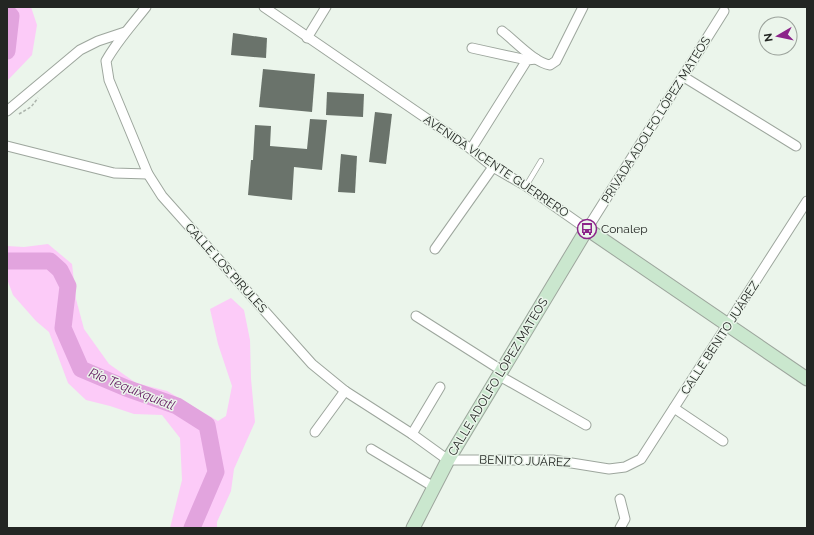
<svg xmlns="http://www.w3.org/2000/svg" width="814" height="535" viewBox="0 0 814 535" font-family="Raleway,sans-serif">
  <rect width="100%" height="100%" fill="#ebf5eb"/>
  <g fill="#fccbf8">
    <polygon points="7,7 31,7 37,25 32,55 7,81"/>
    <polygon points="48,244 72,264 76,299 84,329 109,364 136,383 167,391 218,421 226,416 232,386 218,344 210,309 231,298 244,310 250,340 251,379 255,422 234,469 231,491 217,522 217,528 170,528 182,480 180,438 162,415 134,414 110,406 86,400 68,383 49,332 36,321 13,295 7,279 7,246 24,247"/>
  </g>
  <g fill="none" stroke-linecap="round" stroke-linejoin="round">
    <g stroke="#e2a4de" stroke-width="17">
      <polyline points="7,12 11,16 7,51"/>
      <polyline points="7,261 50,261 60,270 68,286 63,328 81,369 126,388 177,406 207,425 216,472 192,528"/>
    </g>
  </g>
  <g fill="#6a736b">
    <polygon points="233,33 267,38 266,58 231,55"/>
    <polygon points="263,69 315,74 312,112 259,107"/>
    <polygon points="327,92 364,94 363,117 326,115"/>
    <polygon points="375,112 392,114 386,164 369,162"/>
    <polygon points="310,119 327,120 322,170 294,167 292,200 248,195 251,160 253,160 255,125 271,126 270,146 307,149"/>
    <polygon points="341,154 357,156 355,193 338,192"/>
  </g>
  <g fill="none" stroke-linecap="round" stroke-linejoin="round">
    <g stroke="#9da69d" stroke-width="6">
      <polyline id="lane" points="526,186 541,161"/>
    </g>
    <g stroke="#9da69d" stroke-width="11">
      <g id="street">
        <path d="M146,7C132,25 117,41 106,61L109,80L148,174L162,196L312,364L345,391L412,434L448,460H553L609,469L625,467L641,459L807,201"/>
        <polyline points="264,7 471,149 493,167 526,186 587,229 724,11"/>
        <path d="M502,31C515,41 535,63 550,65L556,61L583,7"/>
        <polyline points="307,38 326,7"/>
        <polyline points="472,48 527,60"/>
        <polyline points="684,77 796,146"/>
        <polyline points="7,111 80,50 98,41 125,32"/>
        <polyline points="7,146 114,173 148,174"/>
        <polyline points="471,149 527,60 536,59"/>
        <polyline points="435,249 493,167"/>
        <polyline points="416,316 501,370"/>
        <polyline points="498,375 586,425"/>
        <polyline points="674,408 723,441"/>
        <polyline points="315,432 345,391"/>
        <polyline points="412,434 440,387"/>
        <polyline points="371,449 434,487"/>
        <polyline points="620,528 625,519 620,499"/>
      </g>
    </g>
    <g stroke="#9da69d" stroke-width="15">
      <polyline id="secondary" points="413,528 448,460 587,229 807,379"/>
    </g>
    <polyline stroke="#adb5ad" stroke-width="1.5" stroke-dasharray="3 2" stroke-linecap="butt" points="19,114 31,107 38,98"/>
    <use href="#lane" stroke="#fff" stroke-width="4.5"/>
    <use href="#street" stroke="#fff" stroke-width="9"/>
    <use href="#secondary" stroke="#cae7ce" stroke-width="13"/>
  </g>
  <defs>
    <g id="bus-ring" transform="scale(1)"><circle r="9.5" fill="#ebf5eb" stroke="#8c248a" stroke-width="1.5"/><path d="M-5-6H5V4H4V6H2V4H-2V6H-4V4H-5ZM-3.5-4V0h7V-4ZM-3.5 1.2v1.5H-2V1.2ZM2 1.2v1.5H3.5V1.2Z" fill="#8c248a"/></g>
  </defs>
  <g fill-rule="evenodd">
    <use href="#bus-ring" x="587" y="229"/>
  </g>
  <g text-anchor="middle" dominant-baseline="central" stroke-width="3" stroke-linejoin="round" paint-order="stroke">
    <g font-size="12" fill="#232623" stroke="#ebf5eb">
      <text transform="translate(656 120) rotate(-58)">PRIVADA ADOLFO LÓPEZ MATEOS</text>
      <text transform="translate(496 166) rotate(34)">AVENIDA VICENTE GUERRERO</text>
      <text transform="translate(226 268) rotate(48)">CALLE LOS PIRULES</text>
      <text transform="translate(720 338) rotate(-57)">CALLE BENITO JUÁREZ</text>
      <text transform="translate(498 377) rotate(-59)">CALLE ADOLFO LÓPEZ MATEOS</text>
      <text transform="translate(525 461) rotate(2)">BENITO JUÁREZ</text>
    </g>
    <g font-size="12" fill="#232623" stroke="#ebf5eb" text-anchor="start">
      <text x="601" y="229">Conalep</text>
    </g>
    <g font-size="13" font-style="italic" fill="#641b62" stroke="#ebf5eb">
      <text transform="translate(132 389) rotate(22)">Río Tequixquiatl</text>
    </g>
  </g>
  <rect width="814" height="535" fill="none" stroke="#232623" stroke-width="16"/>
  <g transform="translate(778 36) rotate(261)"><circle r="19" fill="#ebf5eb" stroke="#9ba29b"/>
  <path d="M0-3L7 15L0 10L-7 15Z" fill="#8c248a"/>
  <text y="-6" font-size="11" font-weight="bold" text-anchor="middle" fill="#232623">N</text>
  </g>
</svg>
